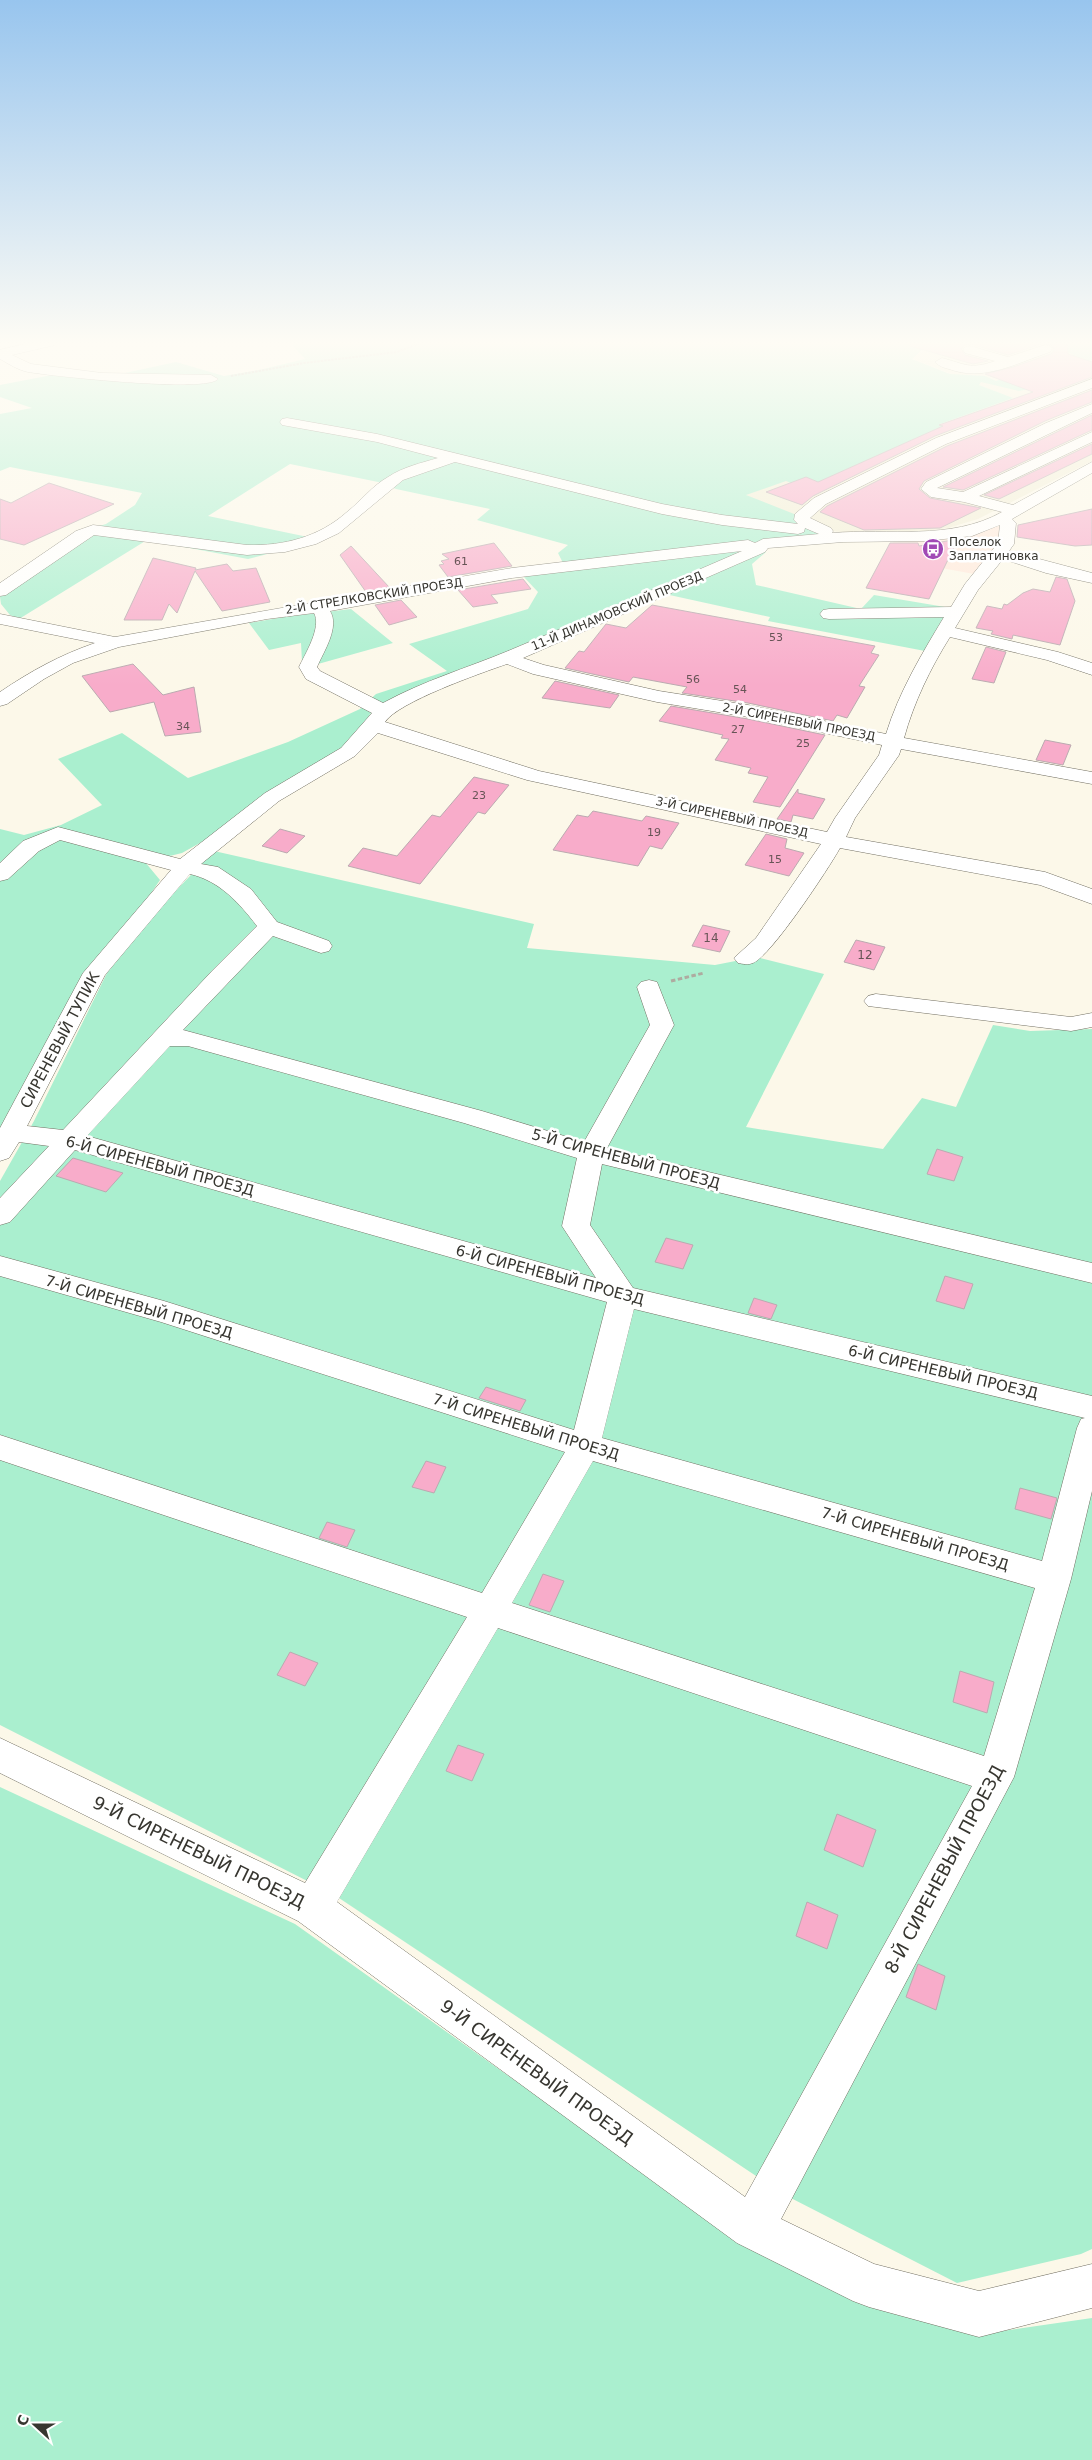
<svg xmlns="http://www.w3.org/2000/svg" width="1092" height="2460" viewBox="0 0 1092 2460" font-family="'DejaVu Sans',sans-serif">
  <rect width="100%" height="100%" fill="#fcf8e9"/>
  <polygon fill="#ffe9db" points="999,526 1005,531 999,544 974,574 892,559 890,547 895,540 974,534"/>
  <polygon fill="#f2eed6" points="917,342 1092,342 1092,461 978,519 948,528 919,532 861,535 833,531 745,495 1012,398 911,358 931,347"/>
  <g fill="#aaefcf">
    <polygon points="309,342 917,342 932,347 922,350 912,359 950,374 985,376 996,381 1074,355 1060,349 1069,342 1092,342 1092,360 1060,366 1039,387 1019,391 981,382 979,385 1013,398 940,424 943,426 818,482 806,477 791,483 786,481 746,495 817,523 823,535 563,563 558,553 568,545 477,520 490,509 396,489 383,483 290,464 208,516 308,537 275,552 248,559 147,540 19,619 10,615 1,604 0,597 9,583 82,531 106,524 135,505 142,493 10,467 0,471 0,414 32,408 0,397 0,385 78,370 111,376 176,362 224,376 259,370 305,359 292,345"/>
    <polygon points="749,549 383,705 370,714 365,724 343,748 216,834 182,853 145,862 160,880 139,911 0,1132 0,829 24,835 61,825 102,805 58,759 122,733 188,778 288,742 360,709 376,694 447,671 409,644 528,609 538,592 523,576"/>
    <polygon points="763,551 766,552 752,564 756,585 861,609 874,595 951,608 925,651 768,621 770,617 665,594"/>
    <polygon points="351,609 393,643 318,664 302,662 301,643 269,650 249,623 284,617"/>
    <polygon points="214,851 534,924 527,948 715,965 756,957 824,974 746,1127 883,1149 922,1098 956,1107 993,1025 1030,1031 1092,1029 1092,2249 1081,2254 957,2283 783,2194 333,1894 0,1725 0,1181 34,1121 107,973 165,902"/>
    <polygon points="0,1787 295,1924 739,2240 988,2333 1092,2318 1092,2460 0,2460"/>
  </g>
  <g fill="#f8acca" stroke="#bbaab0">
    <polygon points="911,342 1067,342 1068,354 1092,362 1092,377 935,436 813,496 802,505 766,492 806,477 818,482 943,426 939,425 1033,392 985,374 1013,367 1051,354 1054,350 1052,345 1044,343 1008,355 971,344 965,345 961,349 965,355 988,361 973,364 910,346"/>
    <polygon points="1092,390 1092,402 1045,421 924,481 919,489 930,498 981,508 940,528 864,530 820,512 827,506 947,446"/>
    <polygon points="1092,415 1092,430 963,490 943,487"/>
    <polygon points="1092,444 1092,454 999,499 984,495"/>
    <polygon points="49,483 114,504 24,545 0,539 0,499 11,503"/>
    <polygon points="1092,509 1092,545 1075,546 1017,537 1018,525"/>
    <polygon points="958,539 929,599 866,588 890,543 918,543 919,546"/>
    <polygon points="494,543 512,566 448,577 439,565 444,564 441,561 449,559 442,554"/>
    <polygon points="351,546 389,587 366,592 340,555"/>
    <polygon points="153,558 196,568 195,570 227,564 233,571 256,568 270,602 222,611 195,571 177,613 169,604 162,620 124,620"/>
    <polygon points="1056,577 1067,579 1075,601 1060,645 1013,635 1012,639 991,634 993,631 976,628 987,606 1002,609 1004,604 1007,605 1023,593 1033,589 1050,592"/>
    <polygon points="523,579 531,589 491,595 498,603 473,607 458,590"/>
    <polygon points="401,600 417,617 389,625 375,605"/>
    <polygon points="652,605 875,646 871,653 879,655 859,686 865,687 847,718 837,715 833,721 748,703 682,693 687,687 633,677 629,682 565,668 579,651 584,652 606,624 626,628"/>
    <polygon points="986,647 1006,652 994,683 972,679"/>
    <polygon points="133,664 163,695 194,687 201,732 165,736 154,702 110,712 82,676"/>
    <polygon points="555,681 619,695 610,708 542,698"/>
    <polygon points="671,706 748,719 825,735 780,807 753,802 768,777 748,773 751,768 715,760 729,739 721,738 723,735 659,721"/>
    <polygon points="1045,740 1071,745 1063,765 1036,760"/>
    <polygon points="474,777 509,785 485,814 478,812 420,884 348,866 363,848 397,856 432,815 440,817"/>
    <polygon points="798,789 798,793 825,799 813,819 793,815 791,822 777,819"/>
    <polygon points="593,811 642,821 646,816 679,823 662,849 650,846 638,866 553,850 577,815 588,817"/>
    <polygon points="280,829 305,836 287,853 262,846"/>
    <polygon points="766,834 787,839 785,848 804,853 789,876 745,865"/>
    <polygon points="703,925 730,931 720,952 692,946"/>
    <polygon points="856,940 885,947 874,970 844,962"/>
    <polygon points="937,1149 963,1157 954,1181 927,1174"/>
    <polygon points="73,1158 123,1173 106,1192 56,1176"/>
    <polygon points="666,1238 693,1245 683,1269 655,1262"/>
    <polygon points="945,1276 973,1284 964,1309 936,1301"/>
    <polygon points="754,1298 777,1305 771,1319 748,1313"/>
    <polygon points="486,1387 526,1400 520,1411 479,1398"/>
    <polygon points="426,1461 446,1467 434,1493 412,1487"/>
    <polygon points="1020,1488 1057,1498 1051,1519 1015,1509"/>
    <polygon points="327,1522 355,1530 347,1547 319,1538"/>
    <polygon points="543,1574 564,1581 550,1612 529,1605"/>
    <polygon points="290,1652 318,1663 305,1686 277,1675"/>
    <polygon points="960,1671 994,1682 987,1713 953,1702"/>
    <polygon points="458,1745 484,1754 472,1781 446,1771"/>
    <polygon points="837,1814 876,1830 863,1867 824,1850"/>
    <polygon points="807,1902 838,1915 827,1949 796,1936"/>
    <polygon points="918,1964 945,1976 936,2010 906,1997"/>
  </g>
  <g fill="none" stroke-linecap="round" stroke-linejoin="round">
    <g stroke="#726f62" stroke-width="1">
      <g id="minor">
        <path d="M34,342H57L55,345L12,355L31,364L102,373L211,375L218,379C207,393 52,376 28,372C18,370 9,364 0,359V350Z"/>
        <path d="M1045,345L1050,346L1052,349L1050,352C1017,363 983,382 949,369C944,368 939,366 935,362L942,358C965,364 970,370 995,361L965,353L963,350L965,347L970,346L1008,357Z"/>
        <path d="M1092,379V388L946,444L826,504L810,518L831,528L833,531L832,533C889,528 950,541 1002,512L964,502L931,497L921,489L926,482L1046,423L1092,404V413L937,488L963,492L1092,432V442L979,496L1013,505L1092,462V473L1012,519L1016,523L1014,544L1009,551L1092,573V583L1046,573L1003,559L978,590L955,628L1058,652L1092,663V675L1047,660L950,637C930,669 914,702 904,738L1092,772V784L901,749L899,755L855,818L846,837L1045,872L1092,889V904L1040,885L840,848C829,868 771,956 753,963C748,965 743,964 738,963L734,958L756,938L821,844L527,780L378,733L355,756L279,801L201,864L218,867L251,889L277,922L329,941L332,946L329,951L321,953L273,936L183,1030L482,1111L584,1142L650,1025L637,987L641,982L649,980L657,982L674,1025L607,1148L1092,1263V1283L602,1164L590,1225L633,1288L1092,1396V1491L1071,1579L1014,1777L781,2219L874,2264L979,2291L1092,2264V2308L979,2337L869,2307L853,2301L737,2243L298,1921L0,1773V1738L305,1883L467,1617L0,1460V1435L482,1593L565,1452L161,1322L0,1276V1256L164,1301L574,1430L607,1302L75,1150L10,1222L0,1225V1198L49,1146L19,1142L9,1158L0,1161V1128L83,973L171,870L60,840L39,851L8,879L0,881V863L23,841L58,827L180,859L265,793L341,748L372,713L306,679L299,667C305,654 322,627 314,613L267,619L119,647L73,663L44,679L7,704L0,706V692C31,671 60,655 95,643L0,624V614L115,637L512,568L748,540L755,543L763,539L819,534L805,528L804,532L798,534L722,525L662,514L455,462L403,480L339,533L316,544L285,552L247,555L94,535L6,595L0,596V583L76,531L93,525L247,545C284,546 319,537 347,512C361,501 372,486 388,477C403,467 421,463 438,458L377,442L282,425L280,422L282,419L287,418L377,434L662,504L722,515L798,524L794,520L795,514L814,498L936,438ZM1000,525L998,543L965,584L951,607L829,609L823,610L820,614L823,618L829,619L944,617C921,655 899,692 886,734L748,705L659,691L544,665L523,658L765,552L768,548L843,542L925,541L972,536ZM742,551C664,585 587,618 508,651C467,668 423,681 383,703L320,671L317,667C324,651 340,627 330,611L512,578ZM507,664L533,674L657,702L748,717L882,745L879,755L835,818L827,832L539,771L385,722C398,702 481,673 507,664ZM190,874C220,881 239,903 257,926L212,971L63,1130L27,1126L105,975ZM170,1046H188L464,1123L577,1158L562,1226L596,1278L87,1136ZM634,1309L1085,1418L1081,1419L1077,1428L1042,1561L602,1438ZM593,1461L1035,1588L984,1756L512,1603ZM498,1628L972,1786L745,2197L337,1902Z"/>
        <polygon points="876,994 1071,1017 1092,1013 1092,1027 1071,1031 868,1006 864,1001 868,996"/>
      </g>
    </g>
    <polyline stroke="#aeaba0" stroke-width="2" stroke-dasharray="2.5 1" stroke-linecap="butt" points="231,376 304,363 397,352 423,342"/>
    <polyline stroke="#aeaba0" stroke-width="3" stroke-dasharray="4.5 2.5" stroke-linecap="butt" points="671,981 704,973"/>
    <use href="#minor" fill="#fff" fill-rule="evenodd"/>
  </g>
  <linearGradient id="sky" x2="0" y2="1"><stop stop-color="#98c5ee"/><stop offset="0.5" stop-color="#fefcf5"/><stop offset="1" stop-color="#fefcf5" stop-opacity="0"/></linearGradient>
  <rect width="1092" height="686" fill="url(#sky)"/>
  <defs>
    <g id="bus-disc" transform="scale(1.125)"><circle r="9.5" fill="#a149b5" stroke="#fff"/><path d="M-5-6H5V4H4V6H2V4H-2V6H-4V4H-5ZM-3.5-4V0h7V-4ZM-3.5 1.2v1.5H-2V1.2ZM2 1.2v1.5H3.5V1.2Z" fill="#fff"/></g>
  </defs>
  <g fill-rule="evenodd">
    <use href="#bus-disc" x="933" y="549"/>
  </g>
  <g text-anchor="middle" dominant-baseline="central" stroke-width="5" stroke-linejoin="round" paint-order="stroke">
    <g font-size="11" fill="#675456">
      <text x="461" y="561">61</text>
      <text x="776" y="637">53</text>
      <text x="693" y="679">56</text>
      <text x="740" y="689">54</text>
      <text x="183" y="726">34</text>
      <text x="738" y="729">27</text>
      <text x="803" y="743">25</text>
      <text x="479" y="795">23</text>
      <text x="654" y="832">19</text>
      <text x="775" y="859">15</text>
    </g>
    <g font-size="12" fill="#373630" stroke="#fff" text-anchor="start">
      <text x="949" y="542">Поселок<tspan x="949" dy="14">Заплатиновка</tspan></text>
    </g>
    <g font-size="12" fill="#373630" stroke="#fff">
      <text transform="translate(374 596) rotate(-9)">2-Й СТРЕЛКОВСКИЙ ПРОЕЗД</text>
      <text transform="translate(617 611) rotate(-23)">11-Й ДИНАМОВСКИЙ ПРОЕЗД</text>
      <text transform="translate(799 722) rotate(11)">2-Й СИРЕНЕВЫЙ ПРОЕЗД</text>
      <text transform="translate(732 817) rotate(12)">3-Й СИРЕНЕВЫЙ ПРОЕЗД</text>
    </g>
    <g font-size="12" fill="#675456">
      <text x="711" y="938">14</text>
      <text x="865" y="955">12</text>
    </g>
    <g font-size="15" fill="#373630" stroke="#fff">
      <text transform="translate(60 1040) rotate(-62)">СИРЕНЕВЫЙ ТУПИК</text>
      <text transform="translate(626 1159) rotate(15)">5-Й СИРЕНЕВЫЙ ПРОЕЗД</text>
      <text transform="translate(160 1166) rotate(15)">6-Й СИРЕНЕВЫЙ ПРОЕЗД</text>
      <text transform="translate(550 1275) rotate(15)">6-Й СИРЕНЕВЫЙ ПРОЕЗД</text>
      <text transform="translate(139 1307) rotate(16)">7-Й СИРЕНЕВЫЙ ПРОЕЗД</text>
      <text transform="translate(943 1372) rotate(13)">6-Й СИРЕНЕВЫЙ ПРОЕЗД</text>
      <text transform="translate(526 1427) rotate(17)">7-Й СИРЕНЕВЫЙ ПРОЕЗД</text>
      <text transform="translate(915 1539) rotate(16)">7-Й СИРЕНЕВЫЙ ПРОЕЗД</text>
    </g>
    <g font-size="18" fill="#373630" stroke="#fff">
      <text transform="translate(199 1852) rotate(26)">9-Й СИРЕНЕВЫЙ ПРОЕЗД</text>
      <text transform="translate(944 1869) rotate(-62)">8-Й СИРЕНЕВЫЙ ПРОЕЗД</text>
      <text transform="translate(537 2072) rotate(36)">9-Й СИРЕНЕВЫЙ ПРОЕЗД</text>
    </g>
  </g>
  <g transform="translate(35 2425) rotate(291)" stroke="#ffffff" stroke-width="4" paint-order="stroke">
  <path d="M0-4L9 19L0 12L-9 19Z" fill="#373630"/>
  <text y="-8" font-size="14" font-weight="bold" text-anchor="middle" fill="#373630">С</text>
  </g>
</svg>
